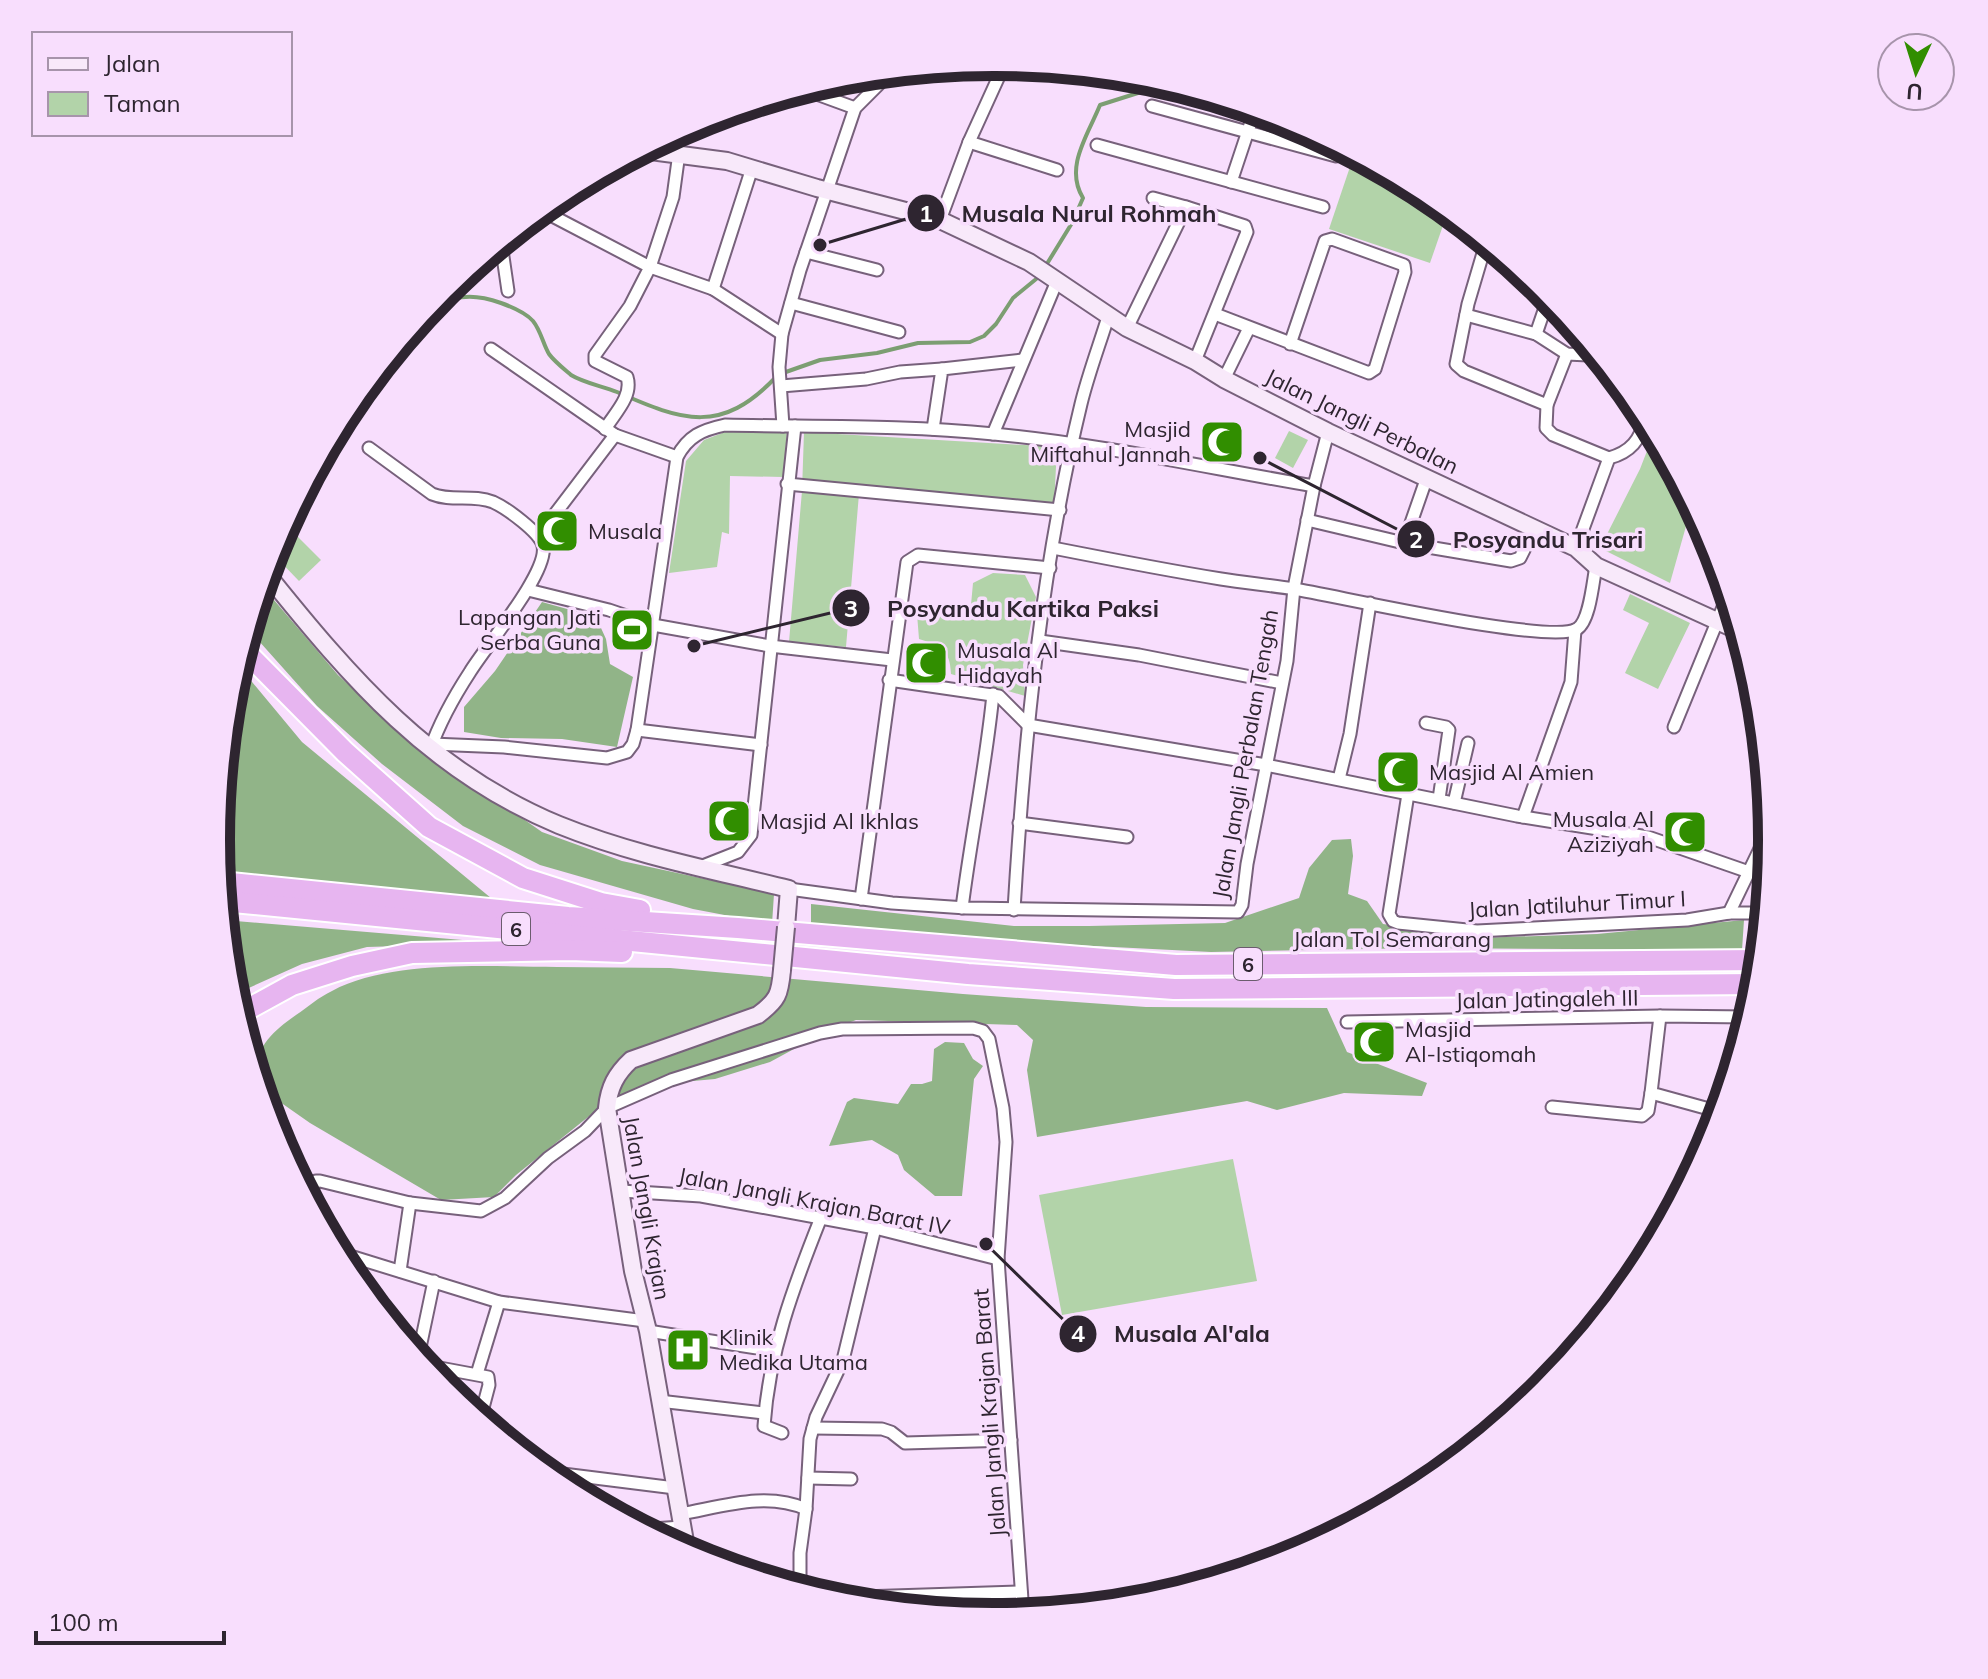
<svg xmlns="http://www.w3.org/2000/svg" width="1988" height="1679" viewBox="0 0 1988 1679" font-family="Mulish,sans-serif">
  <rect width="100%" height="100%" fill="#f8defd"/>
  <g fill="#b2d3a9">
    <polygon points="1354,155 1426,193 1448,211 1430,263 1329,229"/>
    <polygon points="1289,431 1308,440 1293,468 1275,458"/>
    <polygon points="725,432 787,432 783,477 730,476 729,534 722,532 717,567 669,573 686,461 704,440"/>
    <polygon points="804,432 1057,447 1054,506 859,494 846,647 789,642 802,491"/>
    <polygon points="1654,433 1692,505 1670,583 1600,548 1640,469"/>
    <polygon points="285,524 321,560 299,581 272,553"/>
    <path d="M993,573L1025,575L1036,597L1023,665L1025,696L951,674C950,649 941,646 919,639L917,614L930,609L970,616L973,583Z"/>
    <polygon points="1630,594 1690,623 1658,689 1625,673 1649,623 1623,610"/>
    <polygon points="1233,1159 1257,1281 1062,1315 1039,1195"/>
  </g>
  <g fill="#91b488">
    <polygon points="262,586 338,675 402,734 542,832 622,861 774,894 772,924 693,909 540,865 463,826 382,764 317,706 249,630"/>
    <polygon points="542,602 596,617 606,639 610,664 633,677 617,747 562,739 501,738 464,732 464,707 495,671"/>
    <polygon points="238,665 302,742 497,903 220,874 217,839 232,687"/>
    <polygon points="1351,839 1353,856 1348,894 1367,901 1383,924 1477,938 1597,934 1744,920 1742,950 1420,948 1211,952 1055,944 811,924 811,904 1014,926 1089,926 1225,923 1299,898 1309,868 1332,840"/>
    <polygon points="224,920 498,943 367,947 302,964 233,995"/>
    <path d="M557,967L670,968L963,994L1146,1007L1327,1008L1347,1052L1427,1083L1422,1096L1344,1093L1277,1110L1247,1101L1037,1137L1027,1070L1033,1040L1017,1025L856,1020L829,1030L770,1062L715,1079L660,1084L598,1109L516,1175L494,1197L441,1200L310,1123L280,1102L256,1073C256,1045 275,1030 296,1015C308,1007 319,997 332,991C392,959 490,967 557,967Z"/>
    <polygon points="945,1042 964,1043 973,1059 983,1066 974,1079 962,1196 935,1196 904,1170 898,1155 872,1140 829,1146 847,1102 854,1098 898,1104 911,1084 922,1084 932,1081 934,1049"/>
  </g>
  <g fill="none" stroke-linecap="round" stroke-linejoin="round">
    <g stroke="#7c9e72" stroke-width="4">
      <path d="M1045,267L1072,223L1083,198C1064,167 1088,135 1100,105L1141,92L1147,77"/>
      <path d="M415,326C445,299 461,289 501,303C512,307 525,312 533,321C541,331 543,344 549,354C554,361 564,369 571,375C584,383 602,386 617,392C683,421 721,435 776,377"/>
      <polyline points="386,360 398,346"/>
      <polyline points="783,373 820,360 877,353 918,343 970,342 984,336 996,324 1013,298 1041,275"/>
    </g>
    <g stroke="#77617b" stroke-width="15">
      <g id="street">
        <polyline points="803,89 855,108"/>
        <polyline points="1152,106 1336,156"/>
        <polyline points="969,142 1057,170"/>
        <polyline points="1097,145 1323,207"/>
        <polyline points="679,153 673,197 650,267 713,289 782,334"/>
        <polyline points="1231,182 1255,110"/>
        <polyline points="1153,198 1186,207"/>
        <path d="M541,210L650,267L630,306L595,355V361L627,377C633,396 615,413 605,429"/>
        <polyline points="940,220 969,142 1005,63"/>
        <polyline points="501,243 508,291"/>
        <polyline points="1486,243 1468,304 1456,364 1464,371 1547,405"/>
        <polyline points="806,252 877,270"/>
        <polyline points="713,289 752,168"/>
        <polyline points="791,303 899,332"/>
        <polyline points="1215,314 1369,373 1375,369 1405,272 1404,265 1332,239 1325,241 1290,344"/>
        <polyline points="1466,315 1536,334 1567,354 1588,355 1601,359"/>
        <polyline points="1127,328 1186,207 1245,226 1247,232 1195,361"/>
        <polyline points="1536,334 1549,296"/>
        <polyline points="491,349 615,435 677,457"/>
        <polyline points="1567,354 1547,405 1546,428 1553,435 1609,458"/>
        <polyline points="1224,379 1249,328"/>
        <polyline points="781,386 866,379 900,372 942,369"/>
        <polyline points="783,426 779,367 782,334 800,270 855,108 891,72"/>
        <polyline points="933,429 942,369 1022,360"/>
        <polyline points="993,434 1057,281"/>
        <path d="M369,448L432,494C451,502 473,494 493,502C506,508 540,532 543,546C549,572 485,647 470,672C455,695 439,724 430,750"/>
        <polyline points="787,484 1060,510"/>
        <polyline points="1307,520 1404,543 1511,561 1520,558 1535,528"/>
        <polyline points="539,535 615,435"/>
        <polyline points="1404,543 1427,477"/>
        <path d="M1053,548C1109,559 1165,570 1221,579C1245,583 1270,585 1294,589C1338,596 1550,645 1577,629C1590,621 1593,581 1596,566"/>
        <path d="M1576,548L1609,458C1631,452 1640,440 1646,418"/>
        <polyline points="528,590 609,610 653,625 770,646 892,660"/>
        <polyline points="1040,641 1139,655 1282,683"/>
        <polyline points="889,680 999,696 1028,725"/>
        <polyline points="1426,723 1446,727 1449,730 1439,799"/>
        <polyline points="1028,725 1266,765 1517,816 1648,837 1749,872"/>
        <polyline points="1674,727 1728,595"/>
        <polyline points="637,730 761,745"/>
        <path d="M432,744L504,747L607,758L627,752L633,744L637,730L677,457C688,436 702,430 725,425C814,427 905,425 994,434C1101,444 1208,468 1314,486"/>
        <polyline points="1339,779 1350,734 1370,603"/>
        <polyline points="1408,794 1389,914 1393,921 1398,923 1477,931 1687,920 1729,913 1764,913"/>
        <polyline points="1454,803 1468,743"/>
        <polyline points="1523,817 1571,682 1575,630"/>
        <polyline points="1019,823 1127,837"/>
        <polyline points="700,867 738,852 751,835 795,426"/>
        <polyline points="789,889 892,903 966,908 1238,912 1242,905 1247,864 1287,661 1294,588 1314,486 1328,432"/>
        <polyline points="861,899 907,562 918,555 1050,568"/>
        <path d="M962,908C971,836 986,766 993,694"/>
        <path d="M1014,910C1024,741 1041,569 1081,404C1088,375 1099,346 1108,317"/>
        <polyline points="1729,913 1770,828"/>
        <polyline points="1660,1016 1651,1093 1720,1112"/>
        <polyline points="1347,1022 1660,1016 1749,1017"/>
        <polyline points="1552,1107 1642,1116 1648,1111 1651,1093"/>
        <polyline points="621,1191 701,1196 875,1228 998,1259"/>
        <polyline points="308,1198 316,1181 320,1181 410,1203 481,1211 505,1198 548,1158 585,1131 607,1108 671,1080 820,1033 842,1029 973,1028 983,1031 989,1039 1003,1108 1006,1142 998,1259 1023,1614"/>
        <polyline points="337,1252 499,1302 645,1321"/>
        <polyline points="400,1271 410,1203"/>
        <polyline points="648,1331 775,1351"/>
        <polyline points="418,1357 434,1281"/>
        <polyline points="424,1365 488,1377 489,1385 480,1419"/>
        <polyline points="477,1374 499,1302"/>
        <polyline points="659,1401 764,1413"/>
        <polyline points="813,1428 882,1429 891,1432 905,1443 1011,1440"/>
        <path d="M782,1433L764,1426C769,1352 793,1288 820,1220"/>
        <polyline points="563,1474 675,1488"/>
        <polyline points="808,1478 851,1479"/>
        <path d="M680,1514C721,1507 766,1491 806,1509"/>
        <polyline points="648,1532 652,1529 682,1527"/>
        <polyline points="800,1589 800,1553 806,1509 810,1439 816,1417 843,1360 875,1228"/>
        <polyline points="830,1598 1021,1592"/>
      </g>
    </g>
    <g stroke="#77617b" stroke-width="20">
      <g id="secondary">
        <polyline points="643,150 727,161 817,188 940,220 1029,262 1127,328 1195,361 1224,379 1328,432 1576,548 1596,566 1739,631"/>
        <path d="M266,573C351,679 431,772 559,825C633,855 712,870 789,889L786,927"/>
        <path d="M687,1553L648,1331L633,1271L607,1108C609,1087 616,1074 631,1060L758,1015C778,1000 780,994 782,970"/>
      </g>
    </g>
    <g stroke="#fff" stroke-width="24">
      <g id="highway">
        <polyline points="243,649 345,752 429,827 523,878 601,903 640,910"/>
        <polyline points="221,882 568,917 738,928 1176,965 1760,960"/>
        <polyline points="223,901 968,974 1174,989 1757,984"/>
        <polyline points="239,1014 292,985 352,966 412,953 570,950 622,952"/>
      </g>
    </g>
    <use href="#street" stroke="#fff" stroke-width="11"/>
    <use href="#secondary" stroke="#f8e9fa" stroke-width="16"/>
    <use href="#highway" stroke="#e7b5f0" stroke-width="20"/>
    <g stroke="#77617b" stroke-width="20" stroke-linecap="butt">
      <polyline id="secondary-bridge" points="782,970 786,927"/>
    </g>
    <use href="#secondary-bridge" stroke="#f8e9fa" stroke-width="16"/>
  </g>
  <defs>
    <g id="mosque-square" transform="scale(2.3)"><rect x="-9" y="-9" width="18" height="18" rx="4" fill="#318e00" stroke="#f8defd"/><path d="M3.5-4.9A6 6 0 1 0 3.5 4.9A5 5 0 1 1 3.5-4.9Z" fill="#fff"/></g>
    <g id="stadium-square" transform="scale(2.3)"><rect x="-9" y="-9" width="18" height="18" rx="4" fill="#318e00" stroke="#f8defd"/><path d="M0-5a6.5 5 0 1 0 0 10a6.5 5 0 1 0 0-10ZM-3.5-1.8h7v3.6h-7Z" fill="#fff"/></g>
    <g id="hospital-square" transform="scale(2.3)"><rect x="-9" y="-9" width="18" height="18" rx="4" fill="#318e00" stroke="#f8defd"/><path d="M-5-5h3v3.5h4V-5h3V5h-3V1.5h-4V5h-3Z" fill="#fff"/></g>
  </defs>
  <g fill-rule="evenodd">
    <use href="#mosque-square" x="1222" y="442"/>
    <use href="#mosque-square" x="557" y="531"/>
    <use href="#stadium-square" x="632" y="630"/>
    <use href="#mosque-square" x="926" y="663"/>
    <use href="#mosque-square" x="1398" y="772"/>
    <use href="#mosque-square" x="729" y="821"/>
    <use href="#mosque-square" x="1685" y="832"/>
    <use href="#mosque-square" x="1374" y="1042"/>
    <use href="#hospital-square" x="688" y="1350"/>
  </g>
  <g text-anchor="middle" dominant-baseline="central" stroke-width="7" stroke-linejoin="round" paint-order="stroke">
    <g fill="#f8defd" stroke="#6b5c6e" stroke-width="2">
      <rect x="502" y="913" width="28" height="32" rx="6"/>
      <rect x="1234" y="948" width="28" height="32" rx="6"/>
    </g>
    <g font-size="20" font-weight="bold" fill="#2e2530">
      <text x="516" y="929">6</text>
      <text x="1248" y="964">6</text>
    </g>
    <g font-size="22" fill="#2e2530" stroke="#f8defd">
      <text transform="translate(1362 421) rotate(26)">Jalan Jangli Perbalan</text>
      <text transform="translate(1245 754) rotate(-80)">Jalan Jangli Perbalan Tengah</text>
      <text transform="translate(1577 904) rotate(-3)">Jalan Jatiluhur Timur I</text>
      <text x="1392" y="939">Jalan Tol Semarang</text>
      <text transform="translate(1547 999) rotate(-1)">Jalan Jatingaleh III</text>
      <text transform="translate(814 1201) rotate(11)">Jalan Jangli Krajan Barat IV</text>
      <text transform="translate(647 1208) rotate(80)">Jalan Jangli Krajan</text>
      <text transform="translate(989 1413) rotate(-94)">Jalan Jangli Krajan Barat</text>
    </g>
    <g font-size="22" fill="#2e2530" stroke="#f8defd" text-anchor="start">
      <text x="1191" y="429" text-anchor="end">Masjid<tspan x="1191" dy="25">Miftahul Jannah</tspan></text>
      <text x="588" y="531">Musala</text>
      <text x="601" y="617" text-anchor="end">Lapangan Jati<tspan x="601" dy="25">Serba Guna</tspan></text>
      <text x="957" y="650">Musala Al<tspan x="957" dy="25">Hidayah</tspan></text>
      <text x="1429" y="772">Masjid Al Amien</text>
      <text x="1654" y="819" text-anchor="end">Musala Al<tspan x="1654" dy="25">Aziziyah</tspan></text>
      <text x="760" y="821">Masjid Al Ikhlas</text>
      <text x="1405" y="1029">Masjid<tspan x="1405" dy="25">Al-Istiqomah</tspan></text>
      <text x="719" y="1337">Klinik<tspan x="719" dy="25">Medika Utama</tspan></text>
    </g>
  </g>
  <path d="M0 0H1988V1679H0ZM993 76H995A763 763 0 0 1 1758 839V840A763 763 0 0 1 995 1603H993A763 763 0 0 1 230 840V839A763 763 0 0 1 993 76Z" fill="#f8defd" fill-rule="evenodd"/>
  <path fill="none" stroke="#2e2530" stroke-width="10" d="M993 76H995A763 763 0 0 1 1758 839V840A763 763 0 0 1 995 1603H993A763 763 0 0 1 230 840V839A763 763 0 0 1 993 76Z"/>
  <path fill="none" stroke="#2e2530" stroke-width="3" d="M820 245L926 213M1260 458L1416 539M694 646L851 608M986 1244L1078 1334"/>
  <g fill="#2e2530" stroke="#f8defd" stroke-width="3">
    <circle cx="820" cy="245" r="8"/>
    <circle cx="1260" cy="458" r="8"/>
    <circle cx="694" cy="646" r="8"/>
    <circle cx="986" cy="1244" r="8"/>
    <circle cx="926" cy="213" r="20"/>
    <circle cx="1416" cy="539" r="20"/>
    <circle cx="851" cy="608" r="20"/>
    <circle cx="1078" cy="1334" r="20"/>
  </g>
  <g font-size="24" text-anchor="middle" font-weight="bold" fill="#fff">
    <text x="926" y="222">1</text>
    <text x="1416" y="548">2</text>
    <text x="851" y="617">3</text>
    <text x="1078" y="1342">4</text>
  </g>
  <g font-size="24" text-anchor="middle" font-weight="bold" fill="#2e2530" stroke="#f8defd" stroke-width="7" stroke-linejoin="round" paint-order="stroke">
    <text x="1089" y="222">Musala Nurul Rohmah</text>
    <text x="1548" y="548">Posyandu Trisari</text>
    <text x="1023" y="617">Posyandu Kartika Paksi</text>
    <text x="1192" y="1342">Musala Al'ala</text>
  </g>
  <rect x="32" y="32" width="260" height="104" fill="#f8defd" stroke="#a794ab" stroke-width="2"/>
  <rect x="48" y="58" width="40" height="12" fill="#f8e9fa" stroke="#a794ab" stroke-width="2"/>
  <text x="104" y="72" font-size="24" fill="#2e2530">Jalan</text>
  <rect x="48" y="92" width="40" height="24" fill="#b2d3a9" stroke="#a794ab" stroke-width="2"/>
  <text x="104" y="112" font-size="24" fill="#2e2530">Taman</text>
  <g transform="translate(1916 72) rotate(184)"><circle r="38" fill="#f8defd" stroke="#a794ab" stroke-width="2"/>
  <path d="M0-6L14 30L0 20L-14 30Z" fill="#318e00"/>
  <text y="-12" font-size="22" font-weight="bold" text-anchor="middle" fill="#2e2530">U</text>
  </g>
  <path d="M36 1631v12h188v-12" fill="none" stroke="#2e2530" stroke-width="4"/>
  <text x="48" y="1631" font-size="24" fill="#2e2530" stroke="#f8defd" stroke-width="6" paint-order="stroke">100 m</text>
</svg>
